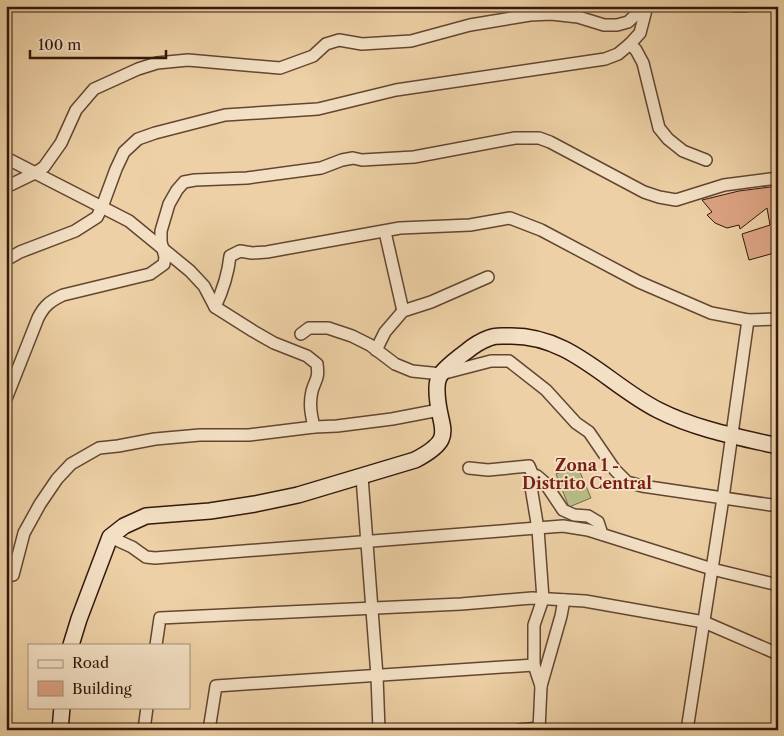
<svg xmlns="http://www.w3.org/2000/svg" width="784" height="736" viewBox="0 0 784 736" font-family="'Libre Caslon Text',serif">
  <rect width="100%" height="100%" fill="#edd0a5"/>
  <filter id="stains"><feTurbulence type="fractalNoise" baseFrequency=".004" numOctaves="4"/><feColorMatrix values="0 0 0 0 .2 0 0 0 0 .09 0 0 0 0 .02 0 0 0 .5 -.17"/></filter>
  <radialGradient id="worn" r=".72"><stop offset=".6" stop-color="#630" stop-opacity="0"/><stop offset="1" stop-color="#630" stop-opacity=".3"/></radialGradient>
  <polygon fill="#b7bb87" stroke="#756a4a" points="577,465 591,498 569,507 556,474"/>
  <polygon fill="#dea484" stroke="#33180c" points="778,186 778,252 749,260 742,234 770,225 767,208 740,229 739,225 727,228 715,223 707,215 712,212 702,200 739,191"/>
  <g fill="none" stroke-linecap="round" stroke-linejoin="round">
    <g stroke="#624632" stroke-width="14">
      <g id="street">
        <polyline points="647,6 640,33 630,44 636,50 643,63 659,128 668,139 683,151 706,160"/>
        <polyline points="735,6 745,6"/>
        <polyline points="558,12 579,6"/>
        <path d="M6,158L129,221L190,271L204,286L215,307L253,331L274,343L307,356L317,364C319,379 316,378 312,391C309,404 311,414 314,427"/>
        <polyline points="6,187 35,173 44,167 61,143 76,110 94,89 138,69 157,63 188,60 280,68 313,56 326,44 339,40 362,44 411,41 470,25 530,15 551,14 578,17 604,25 617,25 628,22 645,6"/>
        <polyline points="385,232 403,311"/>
        <polyline points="6,260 20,252 75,231 97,217 102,207 116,169 124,152 138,139 155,133 225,115 318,109 396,90 605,59 618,54 630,44"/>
        <path d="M215,307C223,290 228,275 230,256L240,251L252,253L267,252L400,228L470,225L510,218L541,230L639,282L711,313L748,320L778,319"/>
        <polyline points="301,334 309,328 328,328 352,336 370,345 395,364 412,371 441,374 491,361 509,361 546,390 576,423 589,432 615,470 627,482 642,486 778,506"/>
        <polyline points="376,350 385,332 403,311 431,302 488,277"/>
        <path d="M6,399L38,318C44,306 50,301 63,295L150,274L164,264L165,257L161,242V231L169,204L177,190L184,182L195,180L247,178L321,168L342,160L353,158L362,160L414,157L515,138H539L550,142L644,192L659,197L676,200L724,185L778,178"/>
        <polyline points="469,468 488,470 529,466 534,478"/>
        <polyline points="362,477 377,676 379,730"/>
        <polyline points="110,537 132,547 146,557 155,558 563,526 588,530 712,569 778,585"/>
        <polyline points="13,575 24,533 40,504 57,479 71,464 99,448 118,446 155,439 200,435 249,435 314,427 337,426 392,419 439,410"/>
        <polyline points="156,645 160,618 461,604 532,598 585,601 704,622 778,654"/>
        <polyline points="541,686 561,616 564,600"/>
        <polyline points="144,730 147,707"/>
        <polyline points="209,730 216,686 534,665"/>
        <polyline points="519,730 539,728"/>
        <polyline points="539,730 541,686 534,665 534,625 543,599 538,529 531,487 531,480 537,476 545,483 563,510 574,515 588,516 598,522 602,534"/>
        <polyline points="687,730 723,498 748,320"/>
      </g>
    </g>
    <g stroke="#33180c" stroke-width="18">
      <g id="secondary">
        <path d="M71,645L79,619L110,537L124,526L146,516L210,511L255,504L298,495L415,460C461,436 436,428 437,388C437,383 438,378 441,374C445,368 460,356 467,351C473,346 481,341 489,338C495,335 502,336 508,336C570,334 607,384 658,410C695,429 738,437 778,446"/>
        <polyline points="60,730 62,707"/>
      </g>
    </g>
    <use href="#street" stroke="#f3e0c4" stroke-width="11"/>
    <use href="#secondary" stroke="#f3e0c4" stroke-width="15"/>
  </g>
  <g text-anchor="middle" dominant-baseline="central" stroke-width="4" stroke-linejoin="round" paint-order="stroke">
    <g font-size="16" font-weight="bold" fill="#7a1f14" stroke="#f3e0c4">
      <text x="587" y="465">Zona 1 -<tspan x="587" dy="18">Distrito Central</tspan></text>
    </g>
  </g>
  <rect width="784" height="736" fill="none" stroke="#edd0a5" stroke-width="25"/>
  <rect x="8" y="8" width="769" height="721" fill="none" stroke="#33180c" stroke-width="2.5"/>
  <rect x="12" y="12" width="759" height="711" fill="none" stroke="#33180c"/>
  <rect x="28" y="644" width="162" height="65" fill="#f3e0c4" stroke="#a6907a"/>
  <rect x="38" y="660" width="25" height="8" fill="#f3e0c4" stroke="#a6907a"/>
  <text x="72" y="668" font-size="15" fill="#33180c">Road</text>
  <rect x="38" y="681" width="25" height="15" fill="#dea484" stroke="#a6907a"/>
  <text x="72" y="694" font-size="15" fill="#33180c">Building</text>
  <path d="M30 50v8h136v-8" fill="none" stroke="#33180c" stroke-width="2.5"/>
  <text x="38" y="50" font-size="15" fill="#33180c" stroke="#f3e0c4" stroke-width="4" paint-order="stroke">100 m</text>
  <rect width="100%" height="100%" filter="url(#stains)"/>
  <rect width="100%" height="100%" fill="url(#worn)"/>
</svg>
